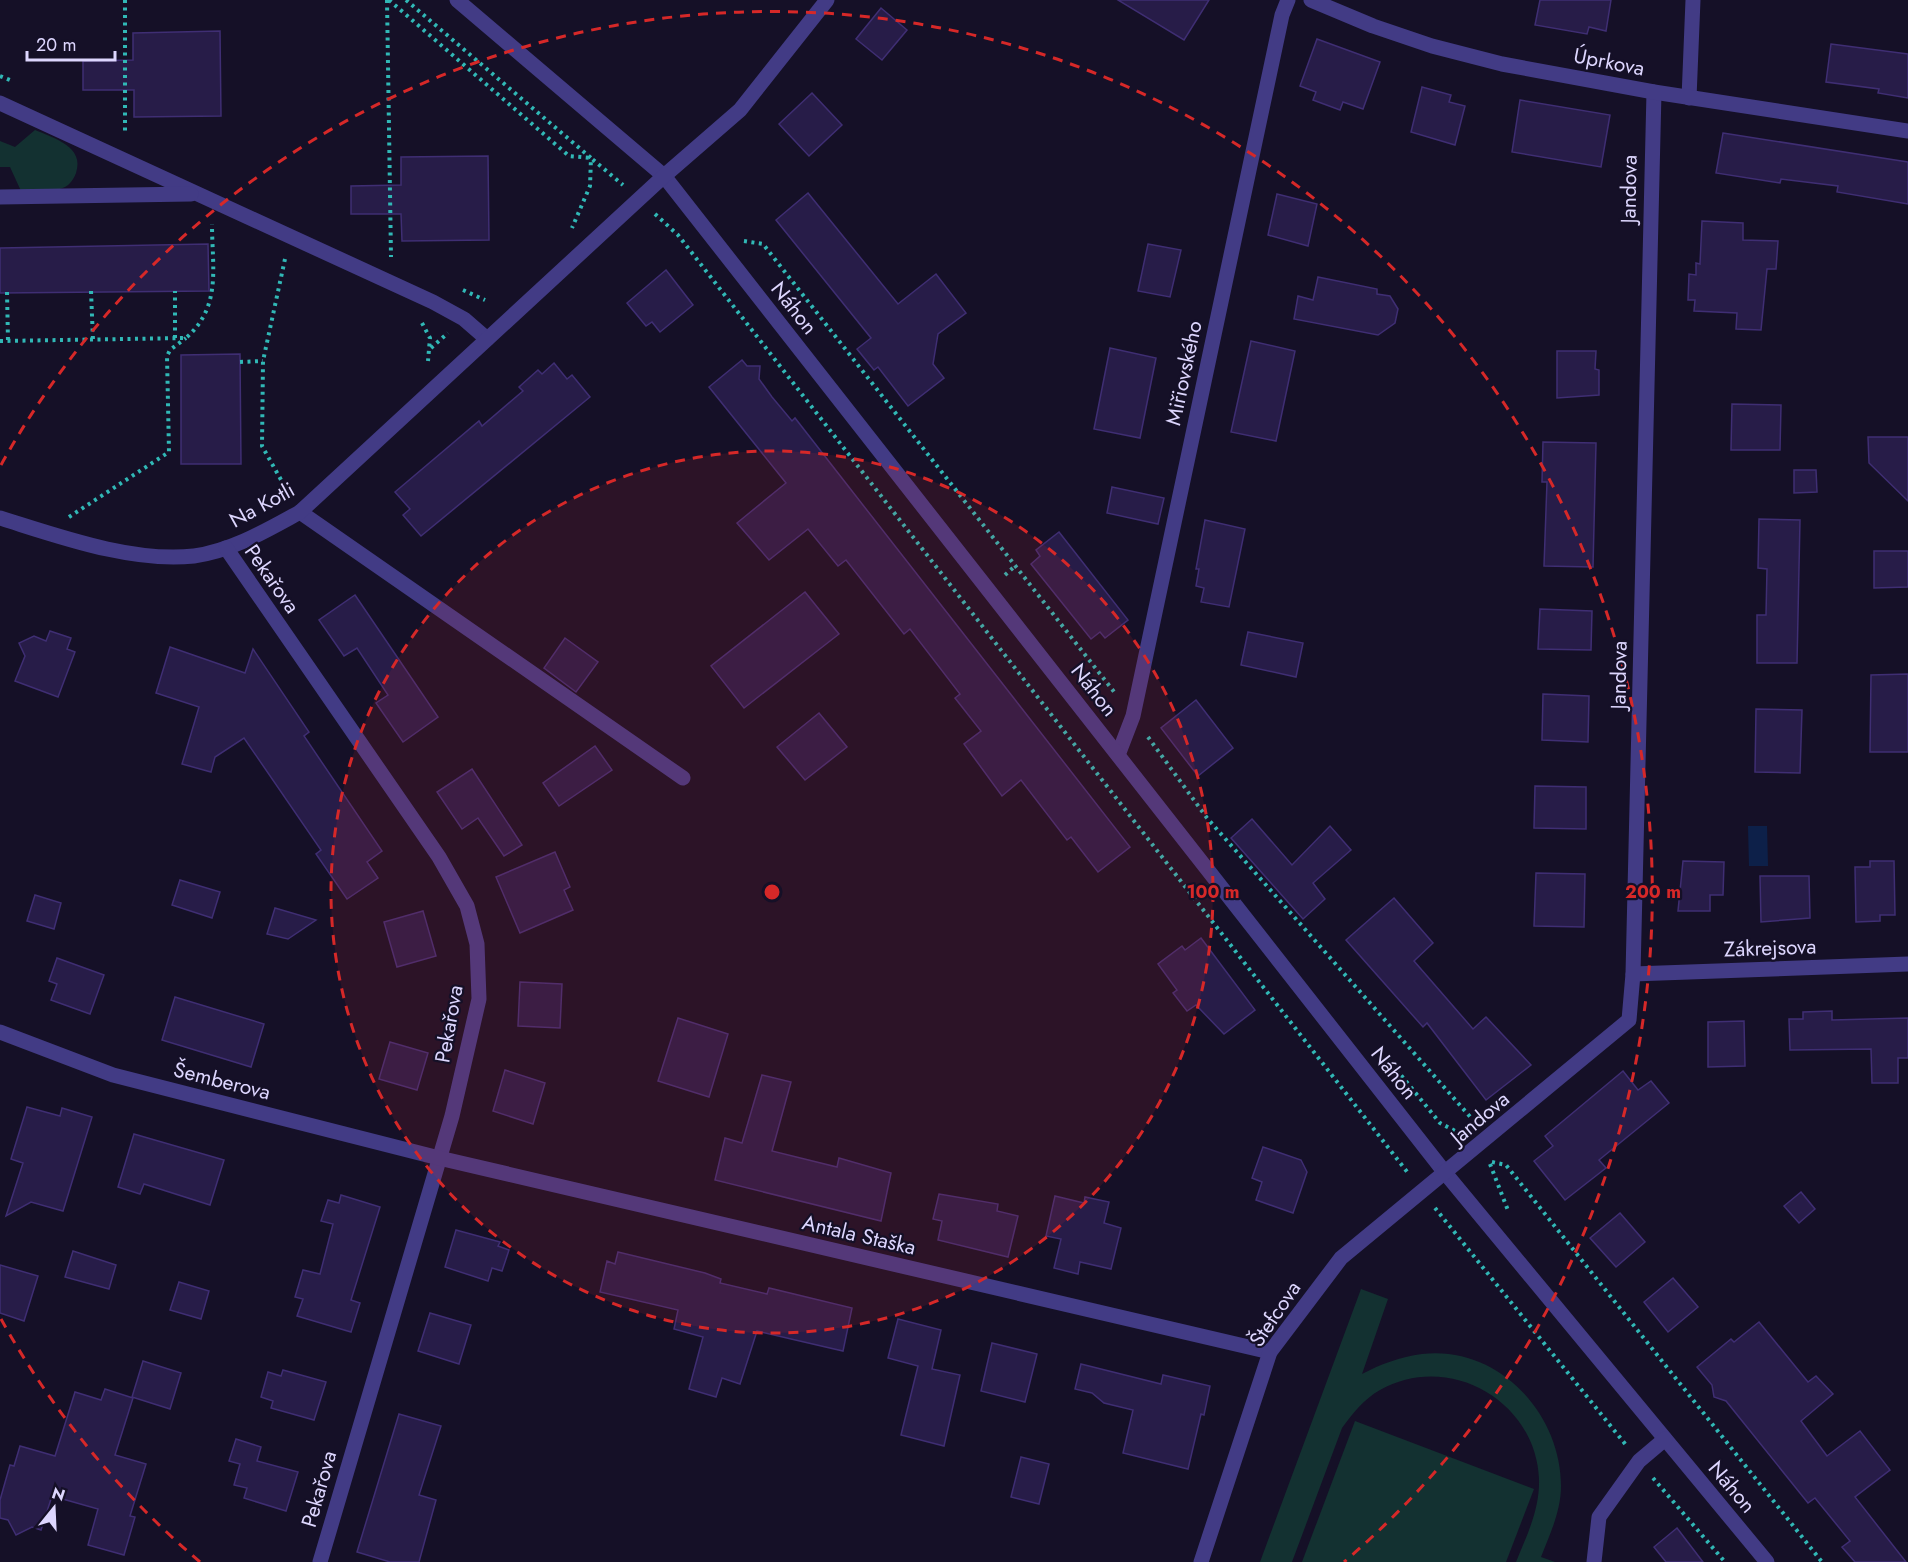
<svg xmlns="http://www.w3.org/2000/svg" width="1908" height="1562" viewBox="0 0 1908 1562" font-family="Jost,sans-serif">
  <rect width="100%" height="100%" fill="#151027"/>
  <g fill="#133131">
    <path d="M35,130C54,138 85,147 76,173C73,181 68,187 60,189C48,192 33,191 21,191L10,167H0V141L15,147Z"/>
    <path d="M1361,1289L1388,1299L1362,1374C1381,1364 1400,1357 1422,1354C1498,1345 1561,1413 1561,1486C1561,1511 1550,1534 1541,1557L1555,1562H1516C1527,1535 1540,1509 1539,1479C1536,1401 1449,1351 1380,1390C1364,1399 1353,1413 1342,1428L1292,1562H1260Z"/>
    <polygon points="1355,1421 1534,1489 1506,1562 1302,1562"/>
  </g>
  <polygon fill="#0d2049" points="1748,826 1767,826 1768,866 1749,866"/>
  <g fill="#271c48" stroke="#3f2e73" stroke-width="1.5">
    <polygon points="1118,0 1209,0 1184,40"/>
    <polygon points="1540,0 1611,0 1606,31 1589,27 1587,34 1535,25"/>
    <polygon points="881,8 907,30 882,60 856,39"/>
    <polygon points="220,31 221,116 134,117 134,90 83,90 83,61 133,60 133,33"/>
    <polygon points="1317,39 1380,62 1363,109 1343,102 1340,110 1313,100 1316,92 1300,86"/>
    <polygon points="1831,44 1908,54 1908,98 1878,93 1879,89 1826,82"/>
    <polygon points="1422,87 1451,95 1449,102 1465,106 1455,145 1411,132"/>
    <polygon points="812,93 842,125 809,156 779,124"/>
    <polygon points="1520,100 1610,115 1601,167 1512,152"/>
    <polygon points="1723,133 1908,162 1908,204 1837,192 1838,186 1781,179 1780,183 1716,173"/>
    <polygon points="488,156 489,240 402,241 401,214 351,214 351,186 401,185 401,157"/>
    <polygon points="808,193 898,304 936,274 966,313 938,334 933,364 944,378 908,406 878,367 874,370 857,349 871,338 776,220"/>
    <polygon points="1277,194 1317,204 1308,246 1268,235"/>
    <polygon points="1702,221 1743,223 1743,240 1778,241 1776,269 1767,269 1761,330 1736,329 1737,313 1694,311 1695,300 1688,300 1689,274 1696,275 1696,263 1700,264"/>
    <polygon points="208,244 209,291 0,293 0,248"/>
    <polygon points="1148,244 1181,250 1170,297 1138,291"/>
    <polygon points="666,270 693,305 660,332 652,322 646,326 627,303"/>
    <polygon points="1318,277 1377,289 1377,294 1390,296 1398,309 1395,323 1378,335 1294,319 1298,296 1313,300"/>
    <polygon points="1251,341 1295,351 1276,441 1231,432"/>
    <polygon points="1110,348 1156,358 1140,438 1094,429"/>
    <polygon points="1557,351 1596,351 1595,369 1599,370 1599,395 1557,398"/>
    <polygon points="240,354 241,464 181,464 181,355"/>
    <polygon points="742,360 747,366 760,366 759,379 772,397 792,421 795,418 1130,847 1098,872 1071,837 1067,840 1021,780 1002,796 964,744 981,731 955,698 960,694 910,629 904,634 846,560 838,566 808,529 769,560 737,523 786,483 709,387"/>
    <polygon points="554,363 567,379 572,375 590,397 421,536 403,515 410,509 395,492 479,421 482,426 523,391 519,387 538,370 542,374"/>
    <polygon points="1732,404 1781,405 1780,450 1731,450"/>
    <polygon points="1868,437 1908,437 1908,501 1869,463"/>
    <polygon points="1543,442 1596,443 1593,567 1544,566 1547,482 1542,482"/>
    <polygon points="1794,470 1816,470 1817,492 1794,493"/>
    <polygon points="1112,487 1164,498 1158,524 1107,513"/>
    <polygon points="1759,519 1800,520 1797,663 1757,663 1757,615 1766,615 1767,569 1758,568"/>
    <polygon points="1205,520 1245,529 1229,607 1201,602 1204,588 1196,586 1199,569 1196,569"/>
    <polygon points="1059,532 1128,620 1105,638 1100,632 1091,639 1031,564 1040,556 1036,550"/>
    <polygon points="1874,551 1908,551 1908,587 1874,588"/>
    <polygon points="805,592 839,634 744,708 711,666"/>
    <polygon points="355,595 438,717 403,742 376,703 388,695 357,648 344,656 319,620"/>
    <polygon points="1540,609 1592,611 1591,650 1538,649"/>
    <polygon points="50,631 71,638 67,649 75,652 58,697 15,681 25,656 19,643 34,636 46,641"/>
    <polygon points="1248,632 1303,643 1296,677 1241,665"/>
    <polygon points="565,638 598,662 576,692 544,668"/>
    <polygon points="170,647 245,673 253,649 309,732 304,736 382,851 367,862 378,878 347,899 316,854 321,850 244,738 215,757 211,772 182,764 199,707 156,693"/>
    <polygon points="1908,674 1908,752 1870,752 1871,675"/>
    <polygon points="1543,694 1589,696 1588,742 1542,740"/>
    <polygon points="1196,700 1233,748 1198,776 1161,728"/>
    <polygon points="1756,709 1802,710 1800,773 1755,772"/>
    <polygon points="819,713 847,747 805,780 777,747"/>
    <polygon points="595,746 612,770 559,806 543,783"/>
    <polygon points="472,769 522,845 504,856 478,818 462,829 437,792"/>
    <polygon points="1535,786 1586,787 1586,829 1534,828"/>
    <polygon points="1252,819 1292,865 1330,826 1351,850 1313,883 1325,899 1303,919 1231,838"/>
    <polygon points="555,852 570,887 564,890 573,910 520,933 496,877"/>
    <polygon points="1683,861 1724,862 1723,895 1710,895 1710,911 1678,911"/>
    <polygon points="1870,861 1894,861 1895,915 1880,915 1880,921 1856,922 1855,867 1870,867"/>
    <polygon points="1536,873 1585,874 1584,927 1534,926"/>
    <polygon points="1760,876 1809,876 1810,918 1761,922"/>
    <polygon points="180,880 220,892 212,918 172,905"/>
    <polygon points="35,895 61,903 54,929 27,921"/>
    <polygon points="1394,898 1433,943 1414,961 1473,1029 1486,1017 1531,1065 1486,1100 1427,1023 1423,1027 1346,940"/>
    <polygon points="275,908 316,920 288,939 267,934"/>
    <polygon points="423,911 436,956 397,967 384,922"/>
    <polygon points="1201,938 1255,1010 1224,1034 1196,1005 1187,1011 1173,993 1177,990 1158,964 1182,946 1185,950"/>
    <polygon points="57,958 104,975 90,1014 51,1000 57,984 49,981"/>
    <polygon points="520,982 562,984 560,1028 518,1026"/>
    <polygon points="175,997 264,1024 251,1067 162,1040"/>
    <polygon points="1832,1011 1832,1020 1908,1018 1908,1058 1898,1058 1898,1083 1872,1083 1871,1049 1790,1050 1789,1019 1803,1019 1803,1012"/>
    <polygon points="678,1018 728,1034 709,1097 658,1081"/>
    <polygon points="1744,1021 1745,1066 1708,1067 1708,1022"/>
    <polygon points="390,1042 428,1053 417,1090 379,1079"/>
    <polygon points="505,1070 545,1083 533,1124 493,1111"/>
    <polygon points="1623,1071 1638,1090 1651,1081 1669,1103 1599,1160 1606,1168 1565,1200 1534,1161 1553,1146 1545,1136"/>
    <polygon points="762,1075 791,1082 772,1151 837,1167 839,1158 891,1173 881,1221 715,1180 725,1138 742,1143"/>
    <polygon points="27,1107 60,1116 62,1108 92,1117 63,1211 31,1202 6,1216 23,1163 11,1159"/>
    <polygon points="134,1134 224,1160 210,1205 144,1184 140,1194 118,1187"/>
    <polygon points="1263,1147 1301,1160 1307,1172 1293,1213 1256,1200 1262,1182 1252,1178"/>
    <polygon points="1801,1192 1815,1209 1799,1223 1784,1206"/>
    <polygon points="939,1194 998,1204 997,1211 1018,1216 1008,1257 938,1240 942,1221 933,1219"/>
    <polygon points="341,1195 380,1207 351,1300 360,1303 351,1332 297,1316 303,1299 295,1297 303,1270 320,1274 333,1224 321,1221 328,1200 339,1203"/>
    <polygon points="1055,1196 1084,1203 1085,1197 1109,1202 1104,1223 1121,1228 1111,1269 1080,1262 1078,1274 1054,1268 1061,1239 1046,1236"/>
    <polygon points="1620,1213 1645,1242 1616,1267 1590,1238"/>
    <polygon points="456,1230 500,1242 498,1246 509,1250 502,1271 492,1268 488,1281 445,1267"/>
    <polygon points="73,1251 116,1265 109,1289 65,1277"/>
    <polygon points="618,1252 705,1273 721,1279 720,1283 767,1294 769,1288 852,1308 843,1351 757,1331 740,1384 722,1378 716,1397 689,1389 703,1337 674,1329 678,1310 600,1292 607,1261 615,1264"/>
    <polygon points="0,1265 38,1276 24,1321 0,1313"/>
    <polygon points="1673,1278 1698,1307 1668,1332 1644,1302"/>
    <polygon points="179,1282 209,1291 201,1319 170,1310"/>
    <polygon points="430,1313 471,1325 459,1364 418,1351"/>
    <polygon points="898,1319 941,1330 932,1369 960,1375 944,1446 901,1435 918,1366 888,1358"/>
    <polygon points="1759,1322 1808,1382 1816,1376 1833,1394 1801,1421 1827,1456 1860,1431 1890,1470 1855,1497 1906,1562 1855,1562 1842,1547 1850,1541 1815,1498 1808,1503 1726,1401 1714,1397 1712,1385 1697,1367 1731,1339 1734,1342"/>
    <polygon points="992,1343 1037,1354 1025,1402 981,1391"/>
    <polygon points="143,1361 181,1373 170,1409 132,1397"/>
    <polygon points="1081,1364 1161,1384 1163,1375 1210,1386 1204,1415 1201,1414 1188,1469 1123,1453 1133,1410 1104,1403 1092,1393 1075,1389"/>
    <polygon points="283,1370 326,1382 314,1420 271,1408 273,1401 261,1397 268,1372 281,1376"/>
    <polygon points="105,1389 133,1398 115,1455 146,1464 130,1516 135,1517 124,1555 88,1545 98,1509 52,1496 41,1530 32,1527 16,1535 8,1520 0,1518 0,1500 10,1465 14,1466 20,1446 55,1456 75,1392 101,1400"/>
    <polygon points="399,1414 441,1426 419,1495 436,1500 419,1562 390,1562 357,1552"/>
    <polygon points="236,1439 261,1447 257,1461 298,1472 286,1511 244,1498 247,1488 234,1485 240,1464 229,1461"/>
    <polygon points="1021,1457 1049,1464 1039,1504 1011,1497"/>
    <polygon points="1677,1528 1703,1562 1666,1562 1654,1547"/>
  </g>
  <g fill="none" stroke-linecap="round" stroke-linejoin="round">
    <g stroke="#31b8b6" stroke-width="4" stroke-dasharray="3 4.5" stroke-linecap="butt">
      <polyline points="125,0 125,134"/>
      <polyline points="387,0 391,257"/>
      <polyline points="389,0 569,156 591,158 623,185"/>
      <polyline points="406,0 591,158 590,186 572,228"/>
      <polyline points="0,76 10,80"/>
      <polyline points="655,214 678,235 1408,1173"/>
      <polyline points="744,241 763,244 1115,693"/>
      <polyline points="285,259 263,361 262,446 289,494"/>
      <polyline points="463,290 485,300"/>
      <polyline points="91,291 93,340"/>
      <polyline points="7,292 8,341"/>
      <polyline points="422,323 430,338 428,361"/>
      <polyline points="175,338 175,291"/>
      <path d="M0,341L186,338C222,306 212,268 212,224"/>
      <polyline points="431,348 448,333"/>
      <polyline points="240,362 263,361"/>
      <polyline points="69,517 169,452 167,356 170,350 186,338"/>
      <polyline points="1005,575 1015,566"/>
      <polyline points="1148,737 1207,818 1473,1120"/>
      <polyline points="1387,1058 1440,1123 1457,1132"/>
      <polyline points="1492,1162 1506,1165 1822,1562"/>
      <polyline points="1490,1164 1509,1213"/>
      <polyline points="1435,1208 1626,1445"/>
      <polyline points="1653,1478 1725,1562"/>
    </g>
    <g stroke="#423b85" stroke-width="15">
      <polyline points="300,512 683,778"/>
      <polyline points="1118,755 1133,716 1282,15 1288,0"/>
    </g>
    <g stroke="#423b85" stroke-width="15">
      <polyline points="457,0 664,176 1446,1174 1767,1562"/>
      <polyline points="1689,98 1693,0"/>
      <polyline points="0,103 433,302 464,319 487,339"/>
      <polyline points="0,197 191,194"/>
      <path d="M0,518C58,536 132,563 194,556C232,551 267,530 300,512L664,176L740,110L827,0"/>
      <polyline points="226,548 439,857 467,906 477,944 479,999 452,1116 320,1562"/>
      <polyline points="1633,974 1908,964"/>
      <polyline points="0,1032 113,1075 439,1158 1270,1352"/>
      <polyline points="1201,1562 1270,1352 1341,1258 1629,1020 1633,974 1654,92"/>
      <polyline points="1594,1562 1599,1517 1639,1461 1665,1439"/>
    </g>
    <polyline stroke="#423b85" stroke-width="15" points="1311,0 1373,26 1432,46 1502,64 1654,92 1908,131"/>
  </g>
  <circle cx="772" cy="892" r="441" fill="#d62828" fill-opacity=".12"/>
  <g fill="none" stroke="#d62828" stroke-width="3" stroke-dasharray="10 8">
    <circle cx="772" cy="892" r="441"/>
    <path d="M200 1562A881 881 0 0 1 1 1319M1 465A881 881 0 1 1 1344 1562"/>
  </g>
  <g text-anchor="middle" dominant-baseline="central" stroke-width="4.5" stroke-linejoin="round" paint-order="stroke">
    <g font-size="21" fill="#ddd6fe" stroke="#151027">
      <text transform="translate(1609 62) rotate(11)">Úprkova</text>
      <text transform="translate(1629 189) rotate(-89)">Jandova</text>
      <text transform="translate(794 308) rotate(52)">Náhon</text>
      <text transform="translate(1184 373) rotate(-78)">Miřiovského</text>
      <text transform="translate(262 505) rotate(-29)">Na Kotli</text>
      <text transform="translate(272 579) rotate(55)">Pekařova</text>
      <text transform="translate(1619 675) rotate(-89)">Jandova</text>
      <text transform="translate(1094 690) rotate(52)">Náhon</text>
      <text transform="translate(1770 948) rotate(-2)">Zákrejsova</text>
      <text transform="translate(449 1024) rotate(-80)">Pekařova</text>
      <text transform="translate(1394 1073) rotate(52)">Náhon</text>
      <text transform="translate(222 1081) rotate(14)">Šemberova</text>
      <text transform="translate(1480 1118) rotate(-40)">Jandova</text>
      <text transform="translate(859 1235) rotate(13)">Antala Staška</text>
      <text transform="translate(1275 1314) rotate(-56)">Štefcova</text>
      <text transform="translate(1732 1487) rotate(50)">Náhon</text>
      <text transform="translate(319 1489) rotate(-74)">Pekařova</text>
    </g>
  </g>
  <circle cx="772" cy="892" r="9" fill="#d62828" stroke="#151027" stroke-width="3"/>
  <g font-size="18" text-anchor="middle" font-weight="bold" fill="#d62828" stroke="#151027" stroke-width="4.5" stroke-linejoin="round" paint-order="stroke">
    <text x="1213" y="898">100 m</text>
    <text x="1653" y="898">200 m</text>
  </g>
  <g transform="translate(54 1508) rotate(18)" stroke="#151027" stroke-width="4.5" paint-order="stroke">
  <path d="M0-4.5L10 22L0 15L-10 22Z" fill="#ddd6fe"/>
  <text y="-9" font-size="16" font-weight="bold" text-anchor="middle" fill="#ddd6fe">N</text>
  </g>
  <path d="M27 51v9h88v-9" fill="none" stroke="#ddd6fe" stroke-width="3"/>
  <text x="36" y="51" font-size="18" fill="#ddd6fe" stroke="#151027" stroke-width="4.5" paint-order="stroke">20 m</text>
</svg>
